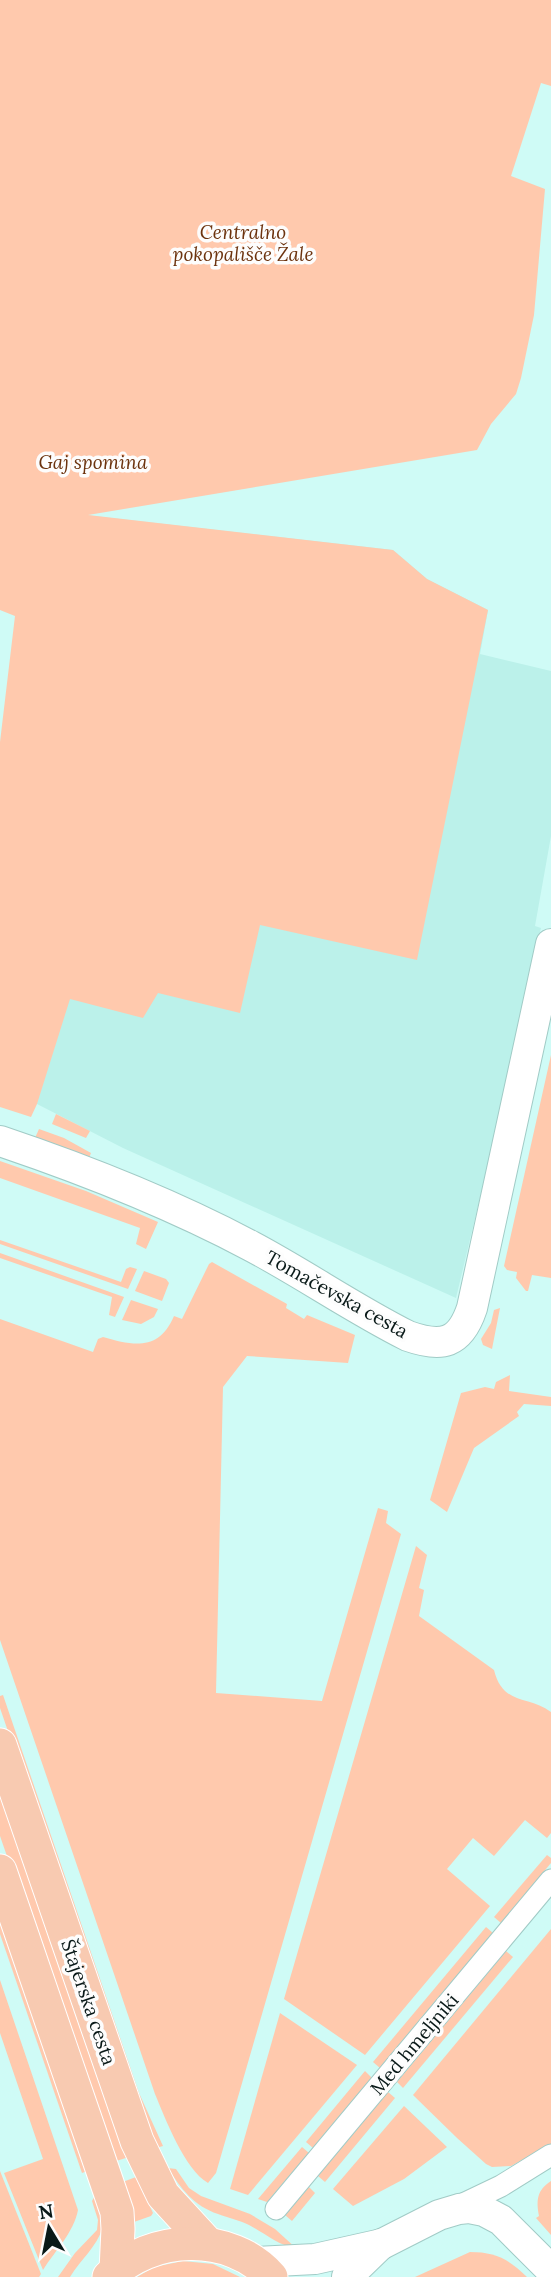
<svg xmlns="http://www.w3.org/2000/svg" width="551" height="2277" viewBox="0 0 551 2277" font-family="Lora,serif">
  <rect width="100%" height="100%" fill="#cffbf6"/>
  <polygon fill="#bbf1ea" points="85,515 393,550 427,579 488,610 480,654 551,671 551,836 535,926 541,928 527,981 498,1122 456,1298 123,1148 37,1104 0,1082"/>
  <g fill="#ffc9ad">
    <polygon points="0,0 551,0 551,86 541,83 511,176 545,189 534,315 521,378 516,394 491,424 477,450 88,515 393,550 427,579 488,610 417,960 260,925 240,1013 158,993 143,1018 70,999 37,1104 31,1117 0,1107 0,742 15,616 0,610"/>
    <polygon points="551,1055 551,1278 532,1275 528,1291 526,1291 516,1278 517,1272 507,1270 504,1266"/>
    <polygon points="56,1114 90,1131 86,1138 52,1124"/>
    <polygon points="39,1129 64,1138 91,1153 89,1158 35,1138"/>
    <polygon points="0,1161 86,1191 158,1222 146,1249 136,1244 140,1228 0,1178"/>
    <polygon points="0,1240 121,1282 126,1269 130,1267 137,1269 128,1289 0,1244"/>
    <polygon points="0,1253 124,1297 115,1317 109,1315 112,1297 0,1258"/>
    <path d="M212,1262L287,1304L286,1308L304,1319L307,1315L355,1335L348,1363L247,1356L223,1387L216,1693L322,1701L378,1508L388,1511L386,1523L401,1534L216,2173L208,2183C185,2170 165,2118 155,2094L0,1640V1319L93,1352L98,1339L103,1337C134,1346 159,1351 174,1316L182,1319L209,1264Z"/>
    <polygon points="144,1271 166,1279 169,1283 162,1301 135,1291"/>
    <polygon points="131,1300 158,1309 154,1317 141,1324 122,1320"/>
    <polygon points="500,1308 492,1349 483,1345 481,1339 491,1323 494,1310"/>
    <polygon points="510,1375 509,1391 551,1397 551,1406 524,1404 517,1412 519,1416 474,1448 447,1512 430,1500 461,1393 485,1387 494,1389 496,1382"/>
    <path d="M416,1546L427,1555L419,1588L424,1590L419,1616L494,1670C503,1706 528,1695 551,1712V1833L547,1838L525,1820L494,1856L473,1838L447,1869L490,1906L365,2055L284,1999Z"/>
    <polygon points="3,1695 139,2093 163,2146 156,2148 133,2095 0,1708 0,1696"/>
    <polygon points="0,1782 129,2157 113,2162 0,1836"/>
    <polygon points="547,1855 551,1858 551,1863 501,1923 494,1917"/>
    <polygon points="0,1908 90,2170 82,2173 0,1934"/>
    <polygon points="486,1927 493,1933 380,2068 373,2062"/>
    <polygon points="551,1929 551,2144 511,2166 492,2167 486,2164 457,2138 413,2095"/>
    <polygon points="506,1951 513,1957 403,2088 397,2082"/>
    <path d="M0,1980L78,2210C74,2232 55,2251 43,2270L4,2173L43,2159L0,2033Z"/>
    <polygon points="280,2013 357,2065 248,2195 230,2189"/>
    <polygon points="365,2071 372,2078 313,2148 306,2142"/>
    <polygon points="388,2092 395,2098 325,2182 318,2176"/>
    <polygon points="404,2106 447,2147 404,2179 353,2206 333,2189"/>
    <polygon points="302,2147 309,2153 267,2202 258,2199"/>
    <path d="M168,2168L176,2169L189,2188L201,2196L250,2214L275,2229L297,2249C278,2245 266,2234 249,2225C239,2220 229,2218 218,2214C194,2206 181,2189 168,2168Z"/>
    <polygon points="0,2171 41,2274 39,2277 0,2277"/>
    <polygon points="136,2177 153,2213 151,2216 134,2222 120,2183"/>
    <path d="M551,2181V2235L536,2218L539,2216C536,2200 537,2190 551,2181Z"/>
    <polygon points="309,2187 315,2193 292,2221 285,2215"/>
    <path d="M97,2192L103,2227C96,2248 81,2259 70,2277H58L75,2253L97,2230L98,2220L92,2201Z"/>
    <path d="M470,2252C495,2252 509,2259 527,2277H415Z"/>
    <polygon points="183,2261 213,2264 240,2277 137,2277 154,2267"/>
  </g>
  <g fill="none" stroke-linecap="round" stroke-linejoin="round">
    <g stroke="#a1cbc6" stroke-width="23">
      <g id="street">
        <polyline points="457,2207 501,2186 551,2155"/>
        <polyline points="276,2209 551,1880"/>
      </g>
    </g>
    <g stroke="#a1cbc6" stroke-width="32">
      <g id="secondary">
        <path d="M0,1141C86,1170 170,1203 251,1246C304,1274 354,1309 408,1336C442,1348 460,1344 472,1308L551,944"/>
        <polyline points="256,2262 315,2259 382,2244 439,2215 459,2209 469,2208 484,2211 501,2220 551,2270"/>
        <polyline points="347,2277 381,2244"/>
      </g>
    </g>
    <g stroke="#fff" stroke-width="35">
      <g id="primary">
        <polyline points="0,1745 137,2141 163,2195 207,2243"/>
        <polyline points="0,1871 117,2212 118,2229 116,2270"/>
        <path d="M109,2277C150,2234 231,2231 271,2277"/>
      </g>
    </g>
    <use href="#street" stroke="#fff" stroke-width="21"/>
    <use href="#secondary" stroke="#fff" stroke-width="30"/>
    <use href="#primary" stroke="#f8cab1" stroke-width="33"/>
  </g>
  <g text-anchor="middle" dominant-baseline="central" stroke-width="7" stroke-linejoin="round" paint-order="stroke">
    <g font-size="19" font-style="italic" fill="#6c330e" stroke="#fdfdfd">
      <text x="243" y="232">Centralno<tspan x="243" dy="22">pokopališče Žale</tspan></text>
      <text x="93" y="462">Gaj spomina</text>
    </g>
    <g font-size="19" fill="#091918" stroke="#fdfdfd">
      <text transform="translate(337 1294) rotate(29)">Tomačevska cesta</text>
      <text transform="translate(89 2002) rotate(71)">Štajerska cesta</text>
      <text transform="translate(414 2044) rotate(-50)">Med hmeljniki</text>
    </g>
  </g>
  <g transform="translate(49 2228) rotate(350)" stroke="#fdfdfd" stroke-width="5" paint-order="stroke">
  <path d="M0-5L12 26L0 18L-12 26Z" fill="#091918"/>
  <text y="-10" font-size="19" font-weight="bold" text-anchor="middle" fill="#091918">N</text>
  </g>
</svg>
